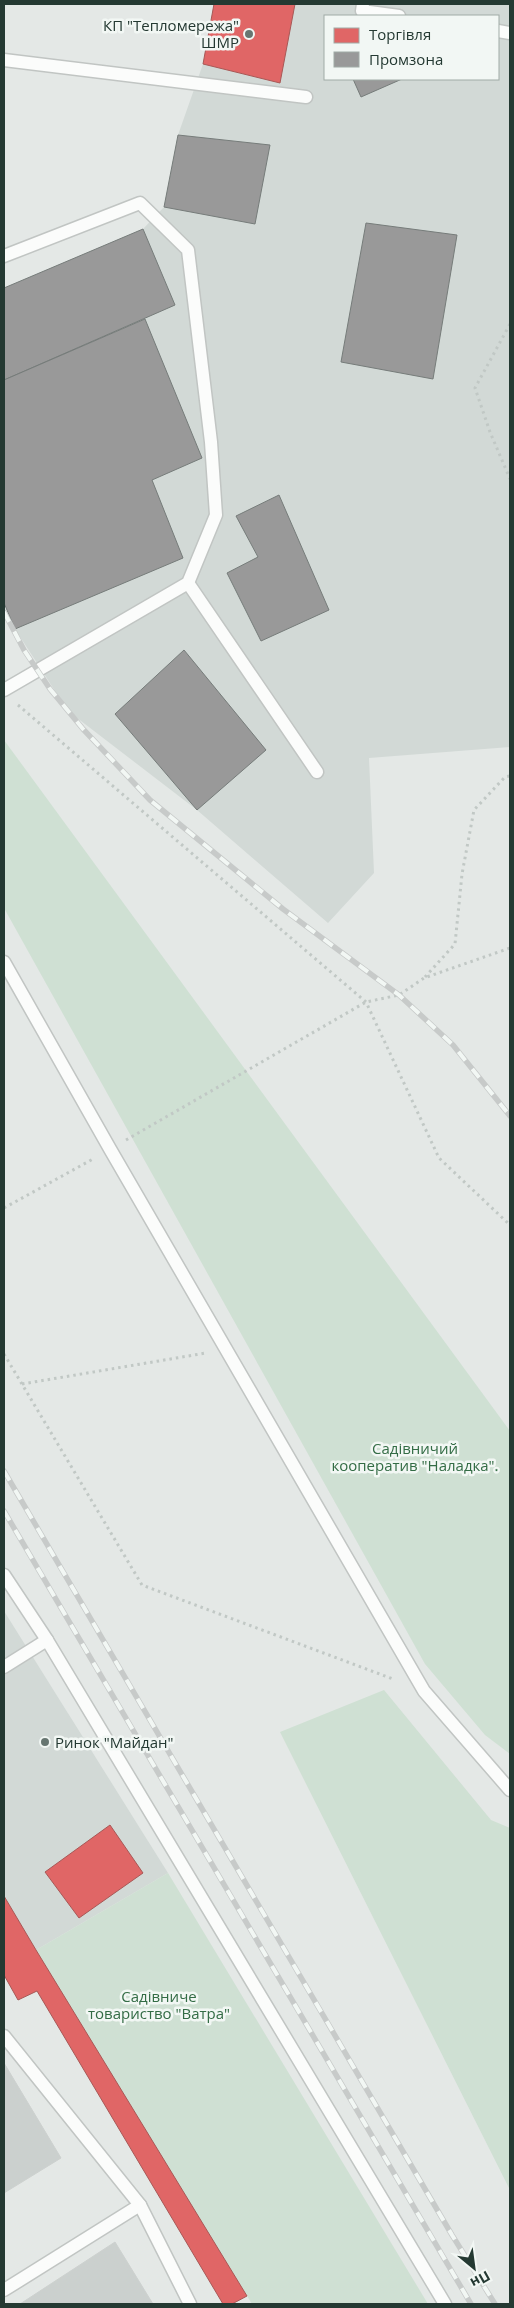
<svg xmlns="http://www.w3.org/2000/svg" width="514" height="2308" viewBox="0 0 514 2308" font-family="'Open Sans',sans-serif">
  <rect width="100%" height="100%" fill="#e4e8e6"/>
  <g fill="#d2d9d6" fill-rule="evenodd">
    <path d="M214,4H510V747L369,758L374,873L328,923L197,810L68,711L15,629L4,603V288L143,229L164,207L178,135L203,64ZM325,16H498V79H325Z"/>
    <polygon points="4,1611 168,1873 36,1950 4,1896"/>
  </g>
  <g fill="#cfe0d3">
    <polygon points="4,740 510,1431 510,1754 485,1735 425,1664 4,908"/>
    <polygon points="384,1690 491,1820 510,1828 510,2190 280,1732"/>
    <polygon points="168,1873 428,2304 252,2304 36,1950"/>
  </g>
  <g fill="#e06666" stroke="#a85856">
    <polygon points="214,4 295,4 280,83 203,64"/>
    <polygon points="110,1825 143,1873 79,1918 45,1872"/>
    <polygon points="4,1896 36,1950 247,2296 232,2304 223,2304 37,1991 18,2000 4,1975"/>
  </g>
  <g fill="#999" stroke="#767c7a">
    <polygon points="353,79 402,79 361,97"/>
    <polygon points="178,135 270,145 255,224 164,207"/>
    <polygon points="366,223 457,235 433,379 341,362"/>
    <polygon points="143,229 175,305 4,380 4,288"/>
    <polygon points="145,319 202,458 152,480 183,558 15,629 4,603 4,380"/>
    <polygon points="279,495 329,610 261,641 227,573 258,557 236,516"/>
    <polygon points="184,650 266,750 197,810 115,714"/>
  </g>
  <g fill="#cbd0ce" stroke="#cdd1cf">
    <polygon points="4,2063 61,2158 4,2193"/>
    <polygon points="115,2242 153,2304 20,2304"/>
  </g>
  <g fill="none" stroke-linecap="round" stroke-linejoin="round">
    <g stroke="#c1c5c3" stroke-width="15">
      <g id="service">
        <polyline points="363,4 362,11 399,16"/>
        <polyline points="498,31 510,33"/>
        <polyline points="4,60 306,97"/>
        <polyline points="4,256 140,203 188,250 211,442 216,515 188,583 4,690"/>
        <polyline points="188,583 317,772"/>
        <polyline points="4,962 110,1149 424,1691 510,1790"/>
        <polyline points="4,1575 47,1640 445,2304"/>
        <polyline points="4,1667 47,1640"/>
        <polyline points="4,2036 140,2205 190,2304"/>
        <polyline points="4,2290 140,2205"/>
      </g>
    </g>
    <g stroke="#c1c8c5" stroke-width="3" stroke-dasharray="2.5 4" stroke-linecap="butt">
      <polyline points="510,324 475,388 490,432 510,479"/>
      <polyline points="18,705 366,1002 439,1158 510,1225"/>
      <polyline points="425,977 455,944 462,874 474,810 505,777 510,776"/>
      <polyline points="126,1140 366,1002 399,995 424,978 510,948"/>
      <polyline points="4,1208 93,1159"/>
      <polyline points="4,1354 142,1585 393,1679"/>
      <polyline points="22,1384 206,1353"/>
    </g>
    <use href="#service" stroke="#fbfcfb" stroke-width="12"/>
    <g stroke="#c7cac9" stroke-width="5.5">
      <g id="rail">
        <polyline points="4,612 24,650 50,689 83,729 150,800 283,909 399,995 453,1045 510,1116"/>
        <polyline points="4,1471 452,2235 495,2304"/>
        <polyline points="4,1511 471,2304"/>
      </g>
    </g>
    <use href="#rail" stroke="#f2f7f4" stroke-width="4" stroke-dasharray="11" stroke-linecap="butt"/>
  </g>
  <g fill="#677671" stroke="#f2f7f4" stroke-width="2">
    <circle cx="249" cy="34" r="5"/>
    <circle cx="45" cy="1742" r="5"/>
  </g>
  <g text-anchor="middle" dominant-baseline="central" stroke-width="5" stroke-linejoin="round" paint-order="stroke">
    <g font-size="15" fill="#243932" stroke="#f2f7f4" text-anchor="end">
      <text x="239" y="25">КП "Тепломережа"<tspan x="239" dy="17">ШМР</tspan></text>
      <text x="55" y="1742" text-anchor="start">Ринок "Майдан"</text>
    </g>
    <g font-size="15" fill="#336c45" stroke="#f2f7f4">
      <text x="415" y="1448">Садівничий<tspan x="415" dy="17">кооператив "Наладка".</tspan></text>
      <text x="159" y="1996">Садівниче<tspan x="159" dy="17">товариство "Ватра"</tspan></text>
    </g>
  </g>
  <rect width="514" height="2308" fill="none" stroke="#243932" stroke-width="10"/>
  <rect x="324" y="15" width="175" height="65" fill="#f2f7f4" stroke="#a0aba6"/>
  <rect x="334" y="28" width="25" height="15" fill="#e06666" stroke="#a0aba6"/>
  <text x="369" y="40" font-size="15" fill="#243932">Торгівля</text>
  <rect x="334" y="52" width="25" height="15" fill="#999999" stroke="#a0aba6"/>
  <text x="369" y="65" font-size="15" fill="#243932">Промзона</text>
  <g transform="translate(474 2268) rotate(151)" stroke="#f2f7f4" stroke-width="4" paint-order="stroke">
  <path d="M0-4L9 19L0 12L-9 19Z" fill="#243932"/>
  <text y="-8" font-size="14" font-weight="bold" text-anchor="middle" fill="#243932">Пн</text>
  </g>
</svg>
